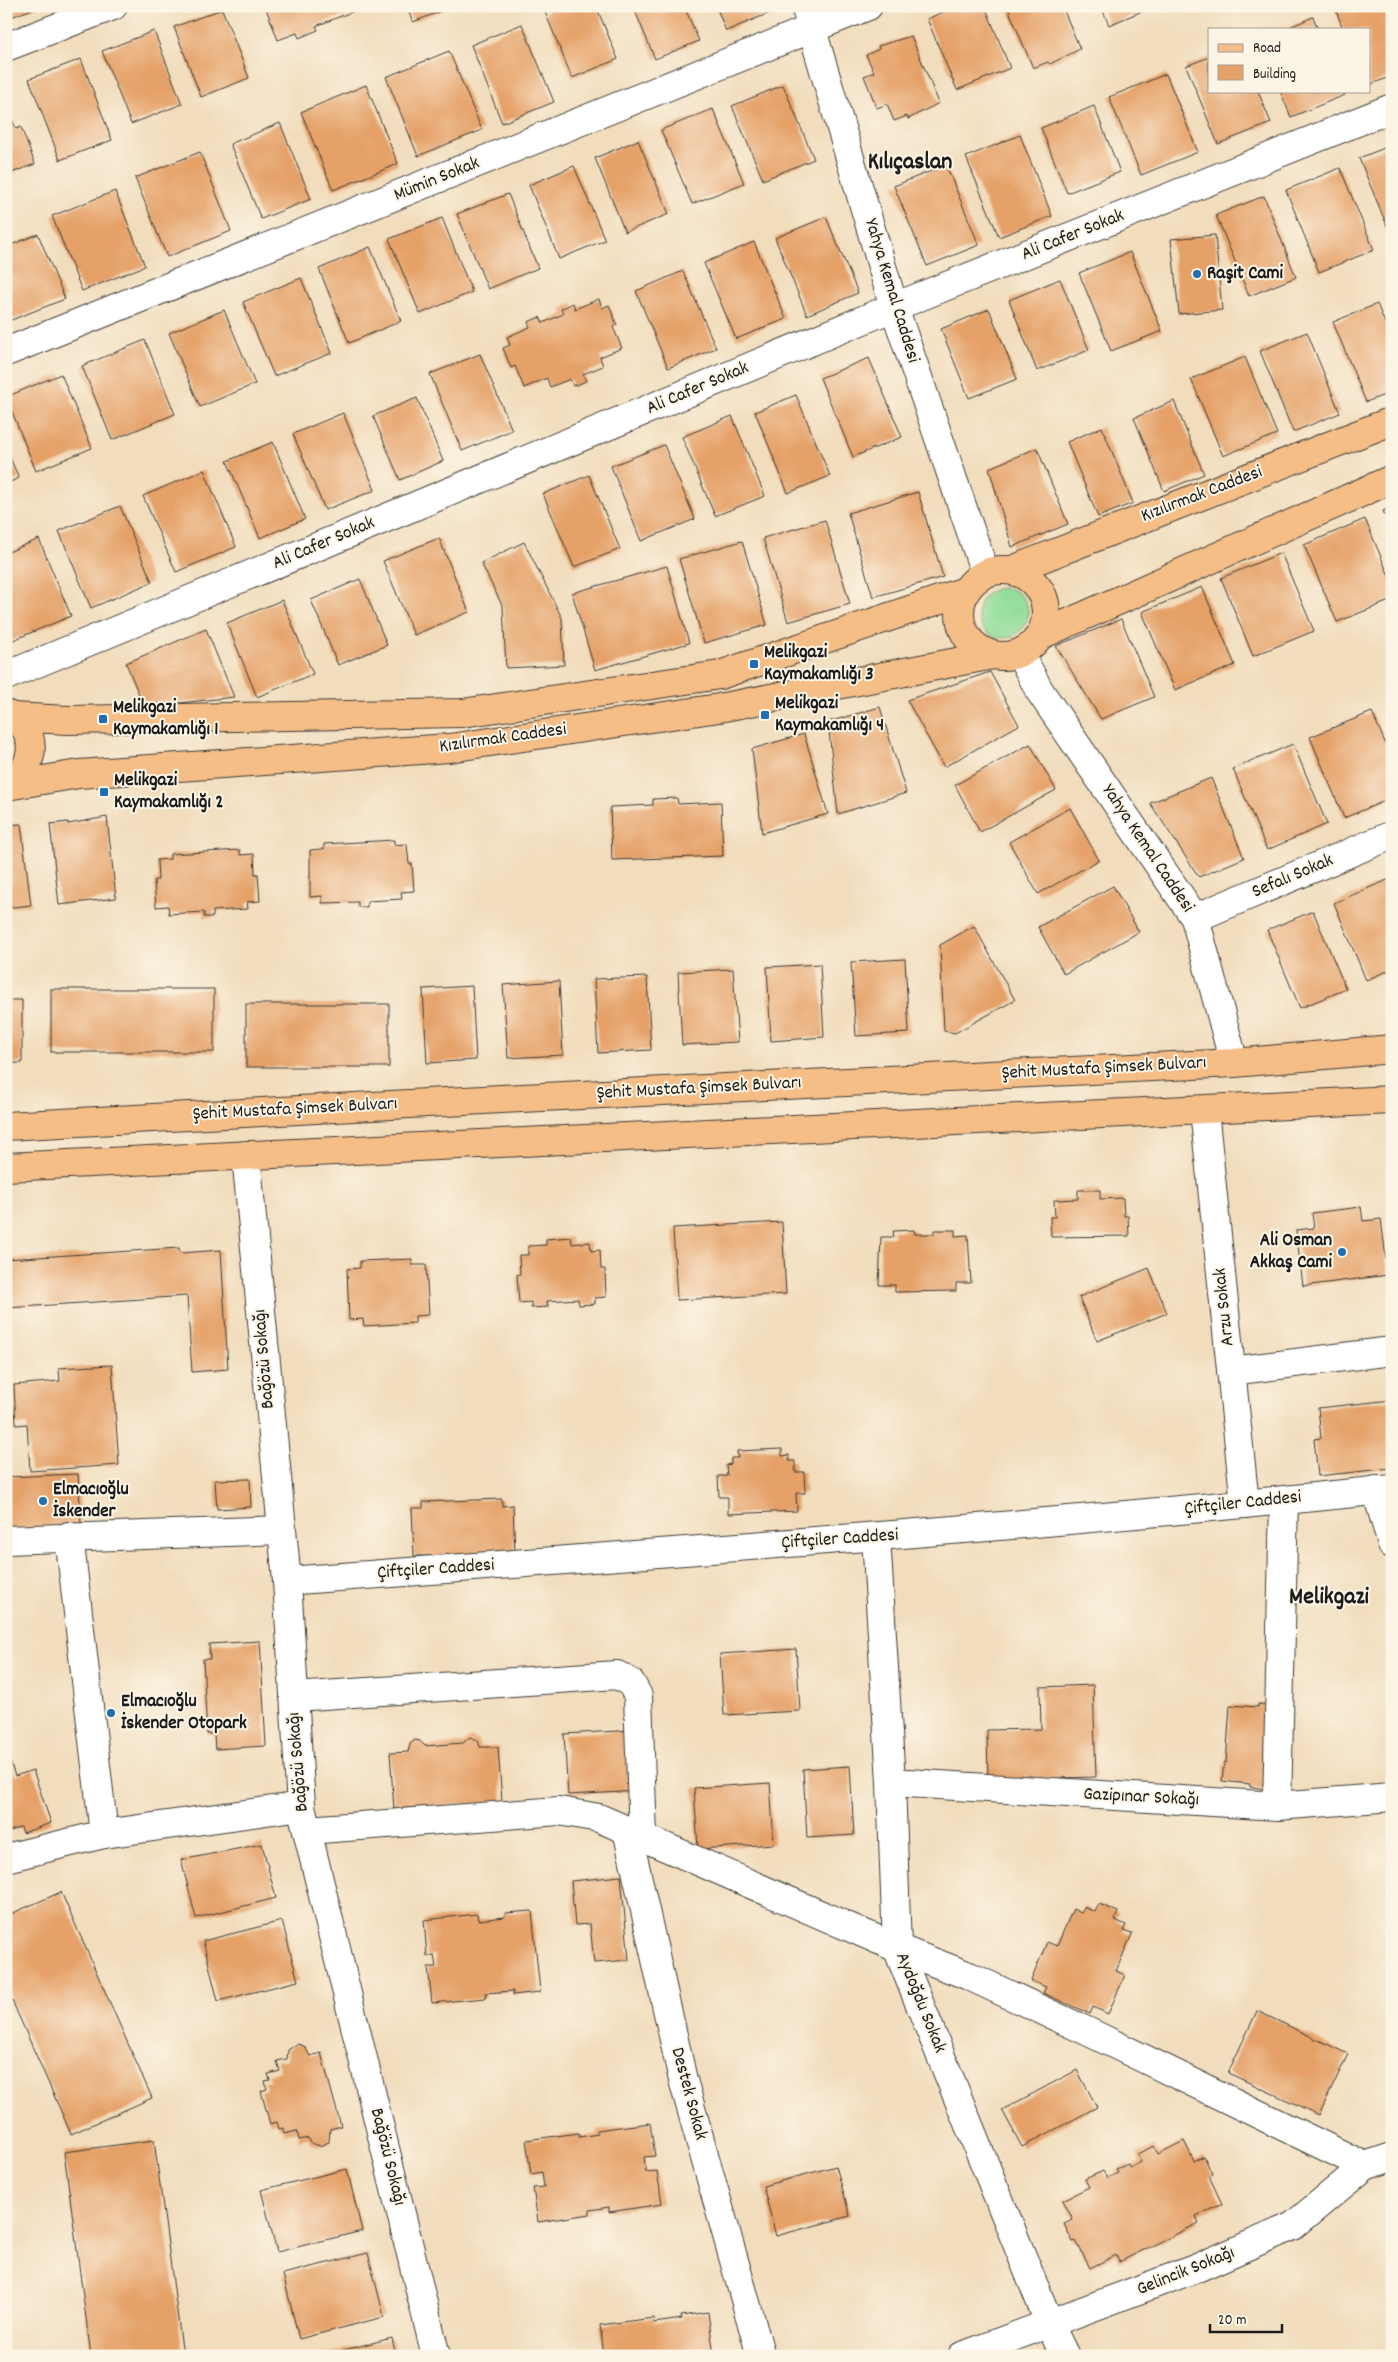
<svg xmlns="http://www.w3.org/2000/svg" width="1398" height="2362" viewBox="0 0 1398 2362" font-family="Dekko,sans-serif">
  <rect width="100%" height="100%" fill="#fcf5e5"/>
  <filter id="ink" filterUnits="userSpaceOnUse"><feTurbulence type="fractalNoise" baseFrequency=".02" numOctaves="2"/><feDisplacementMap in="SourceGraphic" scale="10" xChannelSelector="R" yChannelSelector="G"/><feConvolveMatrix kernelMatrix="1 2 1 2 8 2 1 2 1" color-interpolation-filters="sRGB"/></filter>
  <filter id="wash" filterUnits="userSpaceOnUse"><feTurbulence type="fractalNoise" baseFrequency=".0096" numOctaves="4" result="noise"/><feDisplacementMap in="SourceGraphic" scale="20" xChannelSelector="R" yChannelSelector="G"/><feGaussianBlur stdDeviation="1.12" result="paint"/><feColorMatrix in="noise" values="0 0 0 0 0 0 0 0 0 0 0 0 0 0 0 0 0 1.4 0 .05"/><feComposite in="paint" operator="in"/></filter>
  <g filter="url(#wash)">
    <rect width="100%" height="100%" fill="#f1dcbb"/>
    <circle fill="#91dd9a" stroke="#567c5b" cx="1003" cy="613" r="25"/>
    <g id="blocks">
      <g fill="#e5a168">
        <polygon points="6,6 40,6 6,19"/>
        <polygon points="265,6 358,6 359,9 316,26 318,30 299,38 297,33 278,40"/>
        <polygon points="406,6 454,6 413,22"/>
        <polygon points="558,6 596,6 618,59 572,78 545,12"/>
        <polygon points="633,6 684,6 699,41 655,59"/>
        <polygon points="716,6 770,6 772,12 726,31"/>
        <polygon points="957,6 985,6 1010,68 957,90 927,19"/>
        <polygon points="1007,6 1062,6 1080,49 1050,64 1048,62 1033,68"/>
        <polygon points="1101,6 1154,6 1109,25"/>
        <polygon points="1338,6 1392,6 1392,76 1369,85 1369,29 1343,29 1335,8"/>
        <polygon points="222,9 249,78 201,97 174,27"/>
        <polygon points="1313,17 1318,29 1285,29"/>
        <polygon points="522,24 554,102 502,123 471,45"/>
        <polygon points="154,31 182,104 131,124 102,51"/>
        <polygon points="911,36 939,103 908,119 907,116 894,121 887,104 877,108 864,76 874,72 866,55 879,49 878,46"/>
        <polygon points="449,51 482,130 418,156 386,77"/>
        <polygon points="1209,57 1209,91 1258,91 1271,123 1218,144 1186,66"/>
        <polygon points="81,59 112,140 60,160 29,79"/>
        <polygon points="1166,74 1198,152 1141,175 1109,97"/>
        <polygon points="366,85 398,164 333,190 301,112"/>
        <polygon points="783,85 814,159 763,180 732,106"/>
        <polygon points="1280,91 1343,91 1345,95 1291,117"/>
        <polygon points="6,105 16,129 21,127 35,164 6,175"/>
        <polygon points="1094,106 1120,172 1067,193 1041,128"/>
        <polygon points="713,109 744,183 692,204 661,130"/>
        <polygon points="280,123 311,199 261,219 230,144"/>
        <polygon points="1020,135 1052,216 999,237 966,157"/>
        <polygon points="638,140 669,214 625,232 595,158"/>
        <polygon points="1392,145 1392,238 1359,158"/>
        <polygon points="200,152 231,231 167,257 135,178"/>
        <polygon points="946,165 979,245 927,266 894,186"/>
        <polygon points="574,166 605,240 559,259 529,185"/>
        <polygon points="1340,168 1374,250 1319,272 1286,190"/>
        <polygon points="115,191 145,266 82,291 52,216"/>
        <polygon points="508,194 538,268 488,289 457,214"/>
        <polygon points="1264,196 1296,277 1249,296 1216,215"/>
        <polygon points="826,217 858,293 807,315 775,238"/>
        <polygon points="442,218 472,292 420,314 389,239"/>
        <polygon points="38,234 65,299 6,322 6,247"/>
        <polygon points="1215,235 1222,310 1179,314 1171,239"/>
        <polygon points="754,242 786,319 736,339 704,263"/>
        <polygon points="370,247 401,321 349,343 319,269"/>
        <polygon points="1130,252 1162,331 1111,351 1079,273"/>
        <polygon points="683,271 716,348 668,368 636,291"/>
        <polygon points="301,278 332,353 274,376 243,302"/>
        <polygon points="1060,279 1089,350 1037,371 1009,300"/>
        <polygon points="599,299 602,308 609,305 617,325 613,327 622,348 600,357 603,366 583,374 586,381 579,384 573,386 570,379 550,387 547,378 524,388 515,366 511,368 503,348 510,345 507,337 530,327 528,322 540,317 543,323 563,314 561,309 573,303 575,309"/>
        <polygon points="1377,304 1392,340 1392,392 1366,402 1333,322"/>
        <polygon points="989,309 1017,379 969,398 941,329"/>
        <polygon points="224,310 255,384 200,407 169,333"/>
        <polygon points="1307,332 1340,413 1293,432 1260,351"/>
        <polygon points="145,340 175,414 112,440 82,366"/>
        <polygon points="480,354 512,430 462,451 430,374"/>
        <polygon points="1245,357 1277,434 1223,456 1191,379"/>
        <polygon points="869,358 902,437 853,457 820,378"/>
        <polygon points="61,374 92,448 36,471 6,397"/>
        <polygon points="796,395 830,476 788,493 755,412"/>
        <polygon points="417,398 443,461 400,480 373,416"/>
        <polygon points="1174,401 1204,474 1164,491 1134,418"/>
        <polygon points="343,413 375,490 325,510 293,434"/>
        <polygon points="732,416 765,496 715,516 682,437"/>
        <polygon points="1102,427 1133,503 1098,517 1067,442"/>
        <polygon points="273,442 305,519 260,538 227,461"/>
        <polygon points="664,445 695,519 641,541 611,466"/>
        <polygon points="1037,448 1068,524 1012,547 989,468"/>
        <polygon points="6,449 19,478 6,484"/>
        <polygon points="204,470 236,547 176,572 143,496"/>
        <polygon points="589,475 620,549 574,567 543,494"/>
        <polygon points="918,492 943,577 873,597 848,513"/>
        <polygon points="120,506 152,582 91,608 59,531"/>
        <polygon points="1392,507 1392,531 1383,511"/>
        <polygon points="1365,519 1392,583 1392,600 1337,622 1304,545"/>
        <polygon points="825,520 850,604 788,622 763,538"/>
        <polygon points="439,538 469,612 414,635 383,561"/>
        <polygon points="39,539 71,616 11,641 6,630 6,553"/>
        <polygon points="742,541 767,625 704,643 679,559"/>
        <polygon points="524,542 562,618 564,665 506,668 503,607 481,563"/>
        <polygon points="1281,553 1314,631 1253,656 1221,578"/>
        <polygon points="667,566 689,643 595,670 572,593"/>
        <polygon points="360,579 387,645 338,665 311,600"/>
        <polygon points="1202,587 1235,665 1175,690 1142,612"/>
        <polygon points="282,600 313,674 257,697 227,623"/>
        <polygon points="1121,619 1154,697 1101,719 1056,646"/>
        <polygon points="206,629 234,697 144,707 126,663"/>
        <polygon points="990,672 1019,725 944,767 907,700"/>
        <polygon points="880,707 906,793 838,814 828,722"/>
        <polygon points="1372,712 1392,759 1392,798 1344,818 1310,737"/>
        <polygon points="804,734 828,814 762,833 752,749"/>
        <polygon points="1030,744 1056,790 980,832 955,785"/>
        <polygon points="1293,744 1327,824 1267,850 1233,769"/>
        <polygon points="1211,778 1244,858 1199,877 1150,803"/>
        <polygon points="677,798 678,804 721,802 723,856 612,860 610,807 653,805 653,799"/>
        <polygon points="1070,808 1099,860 1038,894 1009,842"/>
        <polygon points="107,817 116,898 59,905 50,824 68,822 68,824"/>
        <polygon points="21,824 31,905 6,908 6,825"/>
        <polygon points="394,840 394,845 407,844 409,864 412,864 414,891 401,892 402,899 367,901 367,907 358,907 358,902 322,903 322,896 310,897 310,850 324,849 324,844"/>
        <polygon points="240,850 240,855 254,854 255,874 258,874 260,901 247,902 248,909 213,911 213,917 204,917 204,912 169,914 168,906 156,907 154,880 158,880 157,860 170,859 170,854"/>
        <polygon points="1392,878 1392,969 1366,980 1334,903"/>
        <polygon points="1113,886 1139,932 1064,974 1038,927"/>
        <polygon points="1313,911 1346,989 1300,1008 1267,930"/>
        <polygon points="974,926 1015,1000 955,1033 944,1031 940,945"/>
        <polygon points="905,959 909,1033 856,1036 851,962"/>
        <polygon points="820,964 824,1037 771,1041 767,967"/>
        <polygon points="733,969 738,1042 682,1045 678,972"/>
        <polygon points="647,977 651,1050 598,1053 594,979"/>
        <polygon points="559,981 563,1055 508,1058 503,985"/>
        <polygon points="472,986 476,1060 427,1063 423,989"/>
        <rect x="51" y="989" width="163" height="63"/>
        <rect x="6" y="1000" width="16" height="63"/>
        <rect x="246" y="1004" width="143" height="63"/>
        <polygon points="1078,1190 1100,1190 1100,1199 1123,1198 1124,1216 1128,1216 1129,1236 1051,1237 1050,1217 1055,1217 1054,1200 1078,1199"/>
        <polygon points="1361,1207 1363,1221 1381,1219 1388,1275 1303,1286 1296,1230 1314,1228 1312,1213"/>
        <polygon points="782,1222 786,1294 677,1300 673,1228"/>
        <polygon points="914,1230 915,1234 934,1234 934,1230 955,1230 955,1236 968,1235 971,1283 956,1283 956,1291 895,1292 895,1285 879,1285 881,1237 894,1237 893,1231"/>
        <polygon points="571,1237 572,1244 590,1242 591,1251 600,1250 601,1269 605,1269 606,1297 595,1298 595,1304 579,1305 578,1299 547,1301 548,1307 531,1308 531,1302 519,1303 517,1275 520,1274 519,1255 528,1255 528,1246 546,1245 546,1239"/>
        <polygon points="179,1248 180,1253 221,1250 228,1369 192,1372 187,1296 6,1308 6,1259"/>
        <polygon points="412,1259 412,1265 426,1265 429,1315 415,1316 415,1323 364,1326 363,1319 349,1320 347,1269 360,1268 360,1261"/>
        <polygon points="1149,1268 1167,1313 1097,1341 1079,1297"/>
        <polygon points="112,1365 119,1465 30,1471 27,1424 16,1425 14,1385 60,1381 59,1368"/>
        <polygon points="1392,1400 1392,1468 1318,1476 1314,1439 1321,1438 1318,1408"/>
        <polygon points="782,1449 782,1456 789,1455 789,1461 795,1461 795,1472 804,1472 805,1493 796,1493 797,1511 728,1514 728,1497 719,1497 718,1476 727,1476 726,1465 731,1464 731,1458 738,1458 737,1451"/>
        <polygon points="78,1474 81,1525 6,1529 6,1477"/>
        <polygon points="250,1479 251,1507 217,1509 215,1480"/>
        <polygon points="502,1499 502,1506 513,1505 515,1553 434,1564 434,1556 414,1556 412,1508 423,1508 423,1502"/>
        <polygon points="260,1641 266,1746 215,1749 214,1734 207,1734 203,1659 210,1659 209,1644"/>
        <polygon points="796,1649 800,1711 724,1715 720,1654"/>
        <polygon points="1093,1685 1096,1777 988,1780 987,1730 1041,1729 1040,1687"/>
        <polygon points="1258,1704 1276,1705 1267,1789 1250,1787 1250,1784 1222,1781 1224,1762 1226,1763 1230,1705 1258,1707"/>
        <polygon points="635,1730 639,1791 568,1795 564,1734"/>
        <polygon points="470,1737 478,1740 480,1747 498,1747 502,1802 394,1809 390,1753 408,1752 410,1744 415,1740 420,1741 425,1746 463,1743"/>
        <polygon points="7,1752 15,1776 33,1770 51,1823 23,1833 21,1827 8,1832"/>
        <polygon points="850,1766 854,1835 807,1838 803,1769"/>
        <polygon points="770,1783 774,1844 698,1849 694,1788"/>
        <polygon points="262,1844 276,1898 196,1918 181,1860"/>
        <polygon points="621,1876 629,1960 594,1963 590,1924 575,1925 571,1881"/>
        <polygon points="61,1892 152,2098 71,2134 6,1987 6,1916"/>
        <polygon points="1099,1904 1118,1912 1115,1920 1126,1925 1123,1931 1132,1934 1116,1971 1125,1975 1108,2014 1093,2007 1090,2014 1043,1993 1046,1987 1031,1981 1047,1942 1057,1946 1073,1909 1081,1913 1084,1907 1095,1912"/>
        <polygon points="532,1911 540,1992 513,1995 513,1991 485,1993 486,1998 432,2003 428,1967 436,1967 434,1955 427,1956 424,1920 477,1914 478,1920 505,1917 505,1913"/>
        <polygon points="282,1921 298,1981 218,2001 203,1941"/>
        <polygon points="1257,2011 1348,2054 1319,2115 1228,2073"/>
        <polygon points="297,2044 304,2046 310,2056 321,2053 341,2126 330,2129 329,2142 320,2146 311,2143 308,2138 299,2140 297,2131 284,2134 283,2128 279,2129 277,2122 270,2124 261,2091 267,2089 265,2081 270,2080 268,2074 280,2071 277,2061 287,2059 288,2050"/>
        <polygon points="1077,2070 1097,2107 1022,2147 1002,2110"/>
        <polygon points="650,2123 655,2156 644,2157 646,2172 657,2171 662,2204 609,2212 609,2207 590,2210 590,2214 538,2222 533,2188 544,2187 542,2172 531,2174 526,2140 579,2133 579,2137 598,2134 597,2130"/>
        <polygon points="154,2140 183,2356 91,2356 64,2152"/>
        <polygon points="1184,2141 1194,2161 1204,2156 1212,2174 1209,2176 1222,2204 1196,2216 1199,2223 1119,2262 1116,2255 1090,2268 1076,2241 1073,2242 1064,2224 1073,2220 1063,2200 1089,2187 1085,2179 1103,2171 1107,2178 1118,2173 1116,2169 1128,2164 1130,2168 1141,2162 1137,2154 1154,2146 1158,2154"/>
        <polygon points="836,2166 850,2216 776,2236 763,2186"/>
        <polygon points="347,2169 362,2231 277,2252 261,2190"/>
        <polygon points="368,2253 384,2317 299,2339 283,2274"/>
        <polygon points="708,2312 714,2356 604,2356 600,2325 653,2318 654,2323 682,2319 681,2316"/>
        <polygon points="392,2338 396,2356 325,2356 324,2355"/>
      </g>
    </g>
  </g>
  <g filter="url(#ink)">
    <use href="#blocks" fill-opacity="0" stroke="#3c3934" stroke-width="1"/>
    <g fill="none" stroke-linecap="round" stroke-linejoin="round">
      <g stroke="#3c3934" stroke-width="30">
        <g id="minor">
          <polyline points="805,6 894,307 985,573"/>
          <polyline points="6,47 113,6"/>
          <polyline points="6,352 868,6"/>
          <polyline points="1020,653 1039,690 1195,918 1234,1063"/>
          <polyline points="6,676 894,307 1392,108"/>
          <polyline points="1195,918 1392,835"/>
          <polyline points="1204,1110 1245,1504"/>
          <polyline points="1231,1371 1392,1351"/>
          <polyline points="1376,1490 1392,1544"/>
          <polyline points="69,1536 104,1834"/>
          <polyline points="876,1537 891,1782 897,1948 1050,2325 1065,2356"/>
          <polyline points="6,1540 282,1530"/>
          <path d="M287,1581C655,1553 1024,1528 1392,1489"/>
          <polyline points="294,1697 617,1675 631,1683 638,1696 643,1837"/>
          <polyline points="891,1782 1277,1806 1392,1797"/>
          <polyline points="1277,1806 1284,1500"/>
          <polyline points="307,1830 559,1811 599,1818 897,1948 969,1976 1093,2034 1365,2166"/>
          <polyline points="627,1830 683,2080 761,2356"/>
          <polyline points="6,1858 104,1834 301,1806"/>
        </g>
      </g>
      <g stroke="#3c3934" stroke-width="30">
        <g id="tertiary">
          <polyline points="246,1155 287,1581 301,1806 436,2356"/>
          <polyline points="962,2356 1197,2268 1293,2226 1365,2166 1392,2157"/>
        </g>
      </g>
      <g stroke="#3c3934" stroke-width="30">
        <g id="primary">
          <circle cx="1003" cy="613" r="43"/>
          <polyline points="1012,570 1392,421"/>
          <polyline points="1041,635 1392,479"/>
          <path d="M6,714C41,728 37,769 6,786"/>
          <polyline points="13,717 67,720 462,713 720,675 965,591"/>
          <polyline points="7,786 79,774 449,748 719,708 993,655"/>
          <polyline points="6,1126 501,1099 1234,1063 1392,1049"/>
          <polyline points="6,1167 1392,1100"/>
        </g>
      </g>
      <use href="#minor" stroke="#fff" stroke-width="28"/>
      <use href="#tertiary" stroke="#fff" stroke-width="28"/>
      <use href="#primary" stroke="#f6be87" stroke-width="28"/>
    </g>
  </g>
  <g fill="#1f6fb2" stroke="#fcf5e5" stroke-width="2">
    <circle cx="1197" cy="274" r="5"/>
    <rect x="749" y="659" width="10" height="10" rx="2.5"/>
    <rect x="760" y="710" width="10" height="10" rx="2.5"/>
    <rect x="98" y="714" width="10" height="10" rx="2.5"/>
    <rect x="99" y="787" width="10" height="10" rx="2.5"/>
    <circle cx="1342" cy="1252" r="5"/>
    <circle cx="43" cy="1501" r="5"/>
    <circle cx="111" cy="1713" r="5"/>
  </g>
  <g text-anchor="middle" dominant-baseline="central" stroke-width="4" stroke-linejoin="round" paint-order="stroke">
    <g font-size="19" fill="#1c1c1c" stroke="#fcf5e5">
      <text transform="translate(437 180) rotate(-22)">Mümin Sokak</text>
      <text transform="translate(1073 236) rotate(-22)">Ali Cafer Sokak</text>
      <text transform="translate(891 291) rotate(73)">Yahya Kemal Caddesi</text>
      <text transform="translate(698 389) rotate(-23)">Ali Cafer Sokak</text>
      <text transform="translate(1202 495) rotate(-21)">Kızılırmak Caddesi</text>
      <text transform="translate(324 544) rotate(-23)">Ali Cafer Sokak</text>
      <text transform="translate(503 739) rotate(-8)">Kızılırmak Caddesi</text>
      <text transform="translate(1147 849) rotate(56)">Yahya Kemal Caddesi</text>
      <text transform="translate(1293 877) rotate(-23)">Sefalı Sokak</text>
      <text transform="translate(1104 1069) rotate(-3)">Şehit Mustafa Şimsek Bulvarı</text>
      <text transform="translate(699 1089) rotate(-3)">Şehit Mustafa Şimsek Bulvarı</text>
      <text transform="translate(295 1110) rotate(-3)">Şehit Mustafa Şimsek Bulvarı</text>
      <text transform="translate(1225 1307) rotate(-96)">Arzu Sokak</text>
      <text transform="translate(265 1359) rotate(-95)">Bağözü Sokağı</text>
      <text transform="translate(1243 1504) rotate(-6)">Çiftçiler Caddesi</text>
      <text transform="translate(840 1540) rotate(-4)">Çiftçiler Caddesi</text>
      <text transform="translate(436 1570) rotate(-4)">Çiftçiler Caddesi</text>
      <text transform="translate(299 1762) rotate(-95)">Bağözü Sokağı</text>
      <text transform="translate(1141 1798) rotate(3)">Gazipınar Sokağı</text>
      <text transform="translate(920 2003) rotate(68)">Aydoğdu Sokak</text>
      <text transform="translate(688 2094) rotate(75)">Destek Sokak</text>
      <text transform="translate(387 2157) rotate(76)">Bağözü Sokağı</text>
      <text transform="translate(1186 2272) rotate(-22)">Gelincik Sokağı</text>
    </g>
    <g font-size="19" font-weight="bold" fill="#1c1c1c" stroke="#fcf5e5" text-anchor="start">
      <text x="1207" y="274">Raşit Cami</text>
      <text x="764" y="653">Melikgazi<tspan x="764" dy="22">Kaymakamlığı 3</tspan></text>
      <text x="775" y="704">Melikgazi<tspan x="775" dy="22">Kaymakamlığı 4</tspan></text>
      <text x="113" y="708">Melikgazi<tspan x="113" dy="22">Kaymakamlığı 1</tspan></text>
      <text x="114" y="781">Melikgazi<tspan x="114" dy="22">Kaymakamlığı 2</tspan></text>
      <text x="1332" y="1241" text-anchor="end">Ali Osman<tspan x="1332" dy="22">Akkaş Cami</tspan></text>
      <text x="53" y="1490">Elmacıoğlu<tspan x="53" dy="22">İskender</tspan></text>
      <text x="121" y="1702">Elmacıoğlu<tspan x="121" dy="22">İskender Otopark</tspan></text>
    </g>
    <g font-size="24" font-weight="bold" fill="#1c1c1c" stroke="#fcf5e5">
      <text x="910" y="163">Kılıçaslan</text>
      <text x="1329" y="1598">Melikgazi</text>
    </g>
  </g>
  <rect width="1398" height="2362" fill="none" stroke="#fcf5e5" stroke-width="25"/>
  <rect x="1208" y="28" width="162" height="65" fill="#fcf5e5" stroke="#a29e95"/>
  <rect x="1218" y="44" width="25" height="8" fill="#f6be87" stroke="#a29e95"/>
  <text x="1253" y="52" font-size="15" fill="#1c1c1c">Road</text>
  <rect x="1218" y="65" width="25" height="15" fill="#e5a168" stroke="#a29e95"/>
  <text x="1253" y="78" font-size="15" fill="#1c1c1c">Building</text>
  <path d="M1210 2324v8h72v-8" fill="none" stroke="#1c1c1c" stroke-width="2.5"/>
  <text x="1218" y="2324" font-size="15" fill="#1c1c1c" stroke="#fcf5e5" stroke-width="4" paint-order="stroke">20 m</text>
</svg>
